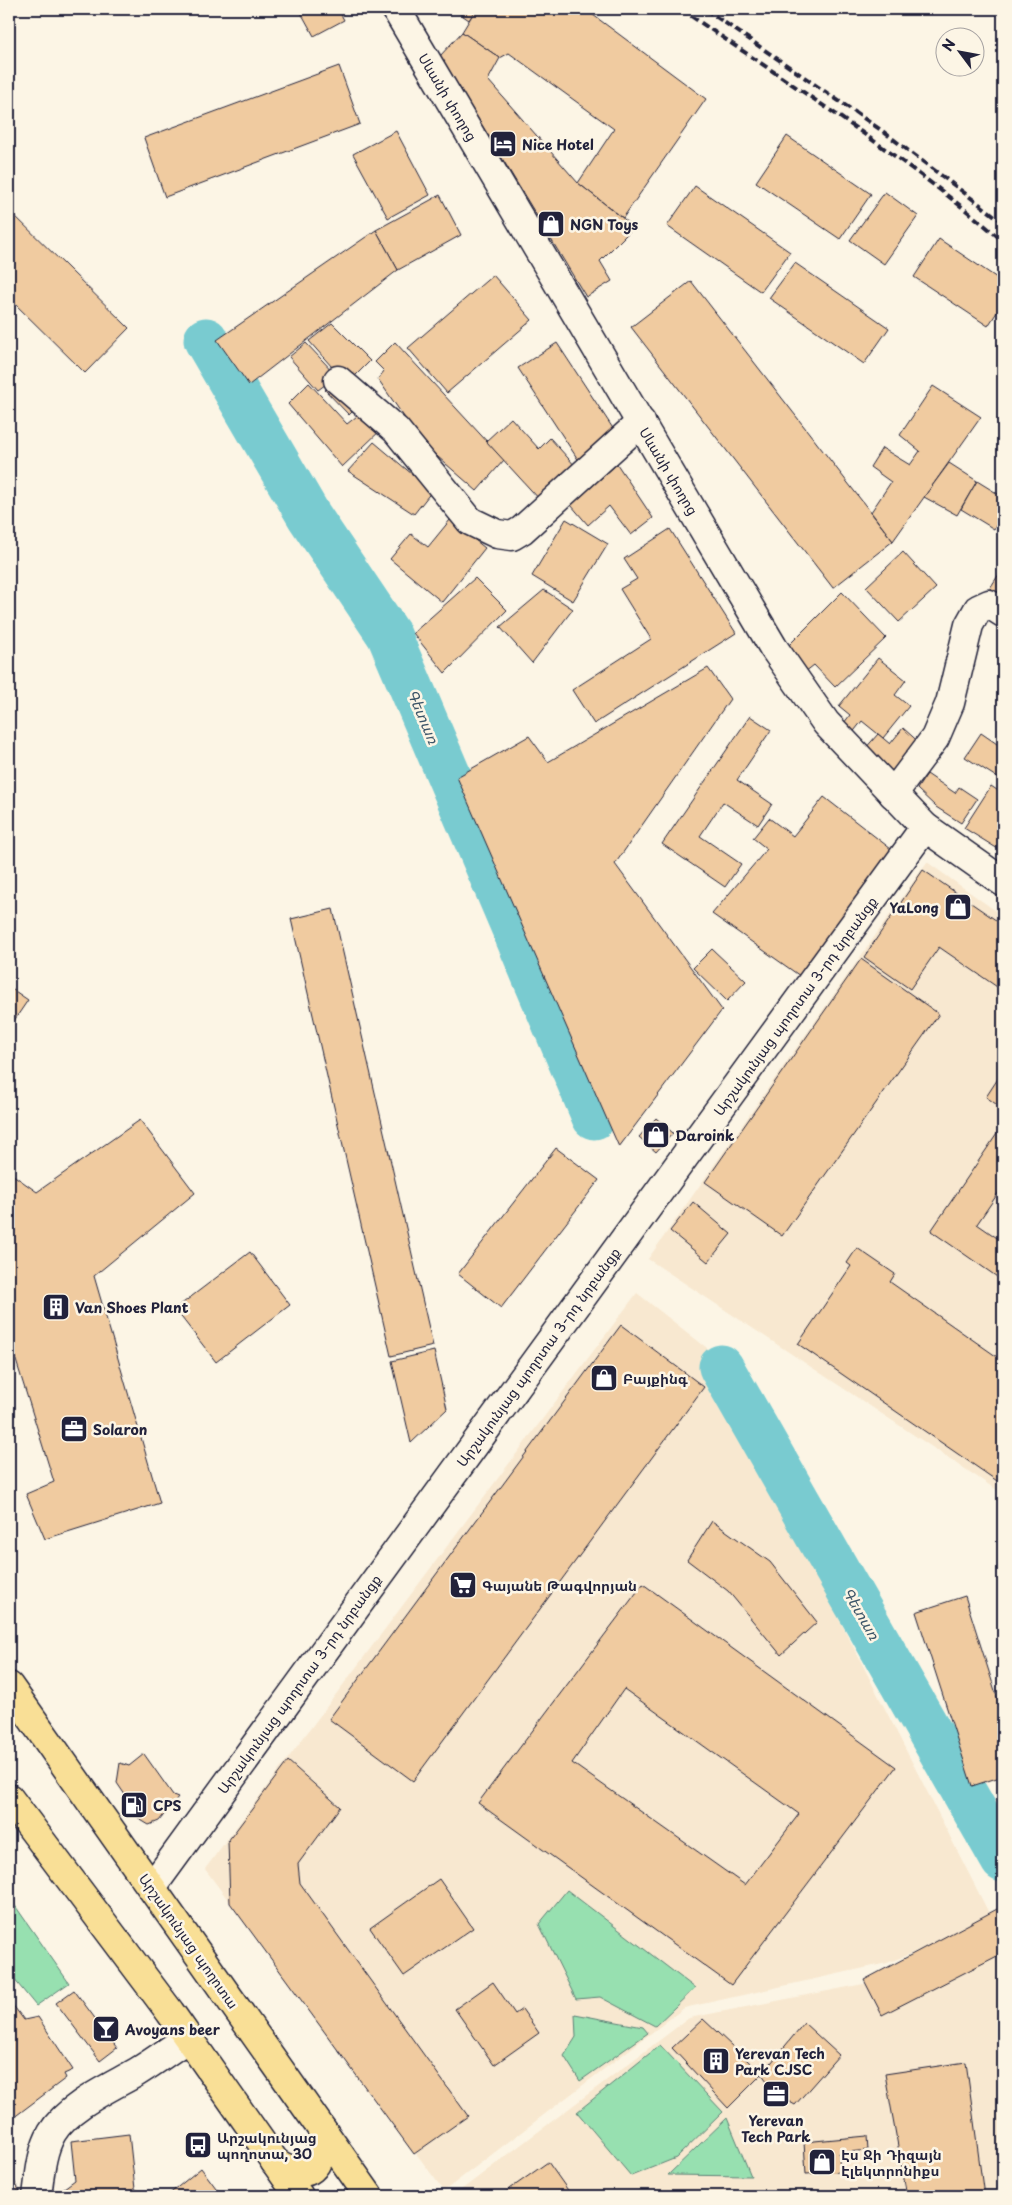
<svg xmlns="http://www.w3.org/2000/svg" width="1012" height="2205" viewBox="0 0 1012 2205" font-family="'Playpen Sans','Noto Sans Armenian',sans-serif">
  <rect width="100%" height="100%" fill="#fcf5e5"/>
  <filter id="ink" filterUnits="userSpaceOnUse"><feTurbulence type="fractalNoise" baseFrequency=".02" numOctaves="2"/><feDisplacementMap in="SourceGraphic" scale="10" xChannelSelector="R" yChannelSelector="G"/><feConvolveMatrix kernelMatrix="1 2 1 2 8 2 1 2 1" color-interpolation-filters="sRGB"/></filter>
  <g filter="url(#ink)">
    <g fill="#f8e8d0">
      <polygon points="927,862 1003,916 1003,1494 648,1259"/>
      <polygon points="637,1293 754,1385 828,1597 993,1921 887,1963 684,2008 444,2191 205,1869"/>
      <polygon points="1003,1935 1003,2196 453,2196 689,2018 889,1979 987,1938"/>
    </g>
    <g fill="#97e0b0" stroke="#5c8176">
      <polygon points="567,1890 695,1988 655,2026 600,1997 576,1999 539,1924"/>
      <polygon points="9,1897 69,1983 36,2006 9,1973"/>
      <polygon points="575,2014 643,2027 648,2033 580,2081 564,2056 576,2037"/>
      <polygon points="660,2045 723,2112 676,2158 631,2176 577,2112"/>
      <polygon points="727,2118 751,2176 668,2175"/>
    </g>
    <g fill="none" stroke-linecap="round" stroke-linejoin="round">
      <g stroke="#79cbd0" stroke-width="45">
        <polyline points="206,340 309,516 389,635 594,1117"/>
        <polyline points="721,1367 1003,1860"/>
      </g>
    </g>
    <g fill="#f0cba0" stroke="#22223b" fill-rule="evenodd">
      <polygon points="299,9 338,9 344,20 314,36"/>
      <polygon points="453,9 476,9 469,20"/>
      <polygon points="476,9 585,9 706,99 623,218 578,183 614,129 509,53 500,58 462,32"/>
      <polygon points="462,32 500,58 488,80 578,183 634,227 600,261 612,281 586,297 440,56"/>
      <polygon points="339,66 360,124 165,197 144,138"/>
      <polygon points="396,131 430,195 388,218 353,154"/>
      <polygon points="787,136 871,194 840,239 756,182"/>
      <polygon points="695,186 790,252 761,292 667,226"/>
      <polygon points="885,192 918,216 884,264 850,240"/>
      <polygon points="440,195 461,235 398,270 376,230"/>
      <polygon points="9,210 129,328 85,373 9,298"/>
      <polygon points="376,230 398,270 249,385 217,340"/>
      <polygon points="939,239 1003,282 1003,303 988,326 914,277"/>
      <polygon points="795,263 889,328 864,364 769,298"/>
      <polygon points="493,275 532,320 447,393 408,348"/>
      <polygon points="691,281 893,541 833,588 631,327"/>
      <polygon points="332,323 370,361 347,384 309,341"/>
      <polygon points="395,342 504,460 477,491 422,443 378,379 384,371 375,362"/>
      <polygon points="306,343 337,376 318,390 289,357"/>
      <polygon points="557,343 616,433 579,461 518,368"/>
      <polygon points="335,382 357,407 349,415 325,390"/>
      <polygon points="309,383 347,424 366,409 383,428 342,467 288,404"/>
      <polygon points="933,386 981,417 893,541 871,512 891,482 870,467 882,448 910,465 920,451 900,435"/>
      <polygon points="511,418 539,449 550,438 577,468 541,501 486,441"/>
      <polygon points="374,442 432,491 414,514 348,471"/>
      <polygon points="949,463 977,481 957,515 924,497"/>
      <polygon points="617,464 653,518 631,535 609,506 588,525 571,505"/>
      <polygon points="977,481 1003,497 1003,514 994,529 961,509"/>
      <polygon points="566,519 608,544 573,601 532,576"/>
      <polygon points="450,520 485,548 442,602 390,559 411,534 428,547"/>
      <polygon points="670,529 736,633 594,724 572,690 651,639 620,589 637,579 624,559"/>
      <polygon points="903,552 936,588 899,622 866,587"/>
      <polygon points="1003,568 1003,596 990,588"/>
      <polygon points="475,578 507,610 445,673 413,633"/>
      <polygon points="544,590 573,609 532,663 500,627"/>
      <polygon points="842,592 886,638 835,687 814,665 805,672 786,648"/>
      <polygon points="878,658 906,680 895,695 909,706 883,738 862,721 851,735 841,727 850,715 839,706"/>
      <polygon points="708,668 730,699 615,864 722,1010 619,1147 457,777 529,736 548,762"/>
      <polygon points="750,716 771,730 737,780 772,804 758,825 723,802 700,836 741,864 725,887 662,844"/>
      <polygon points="903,728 922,745 898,779 864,750 878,734 890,744"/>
      <polygon points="981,733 1003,748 1003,776 1001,780 965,757"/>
      <polygon points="927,774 955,793 959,787 977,799 961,823 936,807 917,789"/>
      <polygon points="991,786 1003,794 1003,852 964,828"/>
      <polygon points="824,797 891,849 800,976 712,914 767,849 753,838 769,818 793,836"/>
      <polygon points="923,870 1003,925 1003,991 939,947 910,989 864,957"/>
      <polygon points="333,909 433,1346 391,1356 291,919"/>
      <polygon points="712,949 746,981 727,1001 693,968"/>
      <polygon points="861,959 939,1014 782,1236 705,1182"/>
      <polygon points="9,987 28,1000 9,1028"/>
      <polygon points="1003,1071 1003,1109 986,1097"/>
      <polygon points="656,1118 673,1133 656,1152 639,1137"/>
      <polygon points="140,1120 195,1193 94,1276 160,1503 45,1539 26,1494 54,1482 9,1338 9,1172 37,1192"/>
      <polygon points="1003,1125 1003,1186 977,1224 1003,1242 1003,1281 931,1231"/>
      <polygon points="556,1148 599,1180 501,1308 458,1274"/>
      <polygon points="693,1202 731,1234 708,1262 670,1231"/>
      <polygon points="857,1248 895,1274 890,1282 1003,1361 1003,1485 798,1344 851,1266 847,1263"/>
      <polygon points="250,1252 290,1305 216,1362 175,1309"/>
      <polygon points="621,1325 704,1387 413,1781 329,1719"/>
      <polygon points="434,1351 447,1409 411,1443 392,1361"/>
      <polygon points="712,1521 770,1562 817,1622 781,1655 728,1591 687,1560"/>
      <path d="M643,1584L896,1767L731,1985L478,1803ZM624,1689L799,1814L745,1885L572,1763Z"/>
      <polygon points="965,1596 1003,1716 1003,1776 972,1786 916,1612"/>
      <polygon points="144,1754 173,1795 178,1797 159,1821 149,1825 139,1819 138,1814 117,1783 120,1763 129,1766"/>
      <polygon points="288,1761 340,1807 298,1864 300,1883 468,2116 414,2154 230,1903 228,1841"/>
      <polygon points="439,1879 473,1928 404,1976 370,1928"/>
      <polygon points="999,1908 1003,1908 1003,1953 882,2015 864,1980"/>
      <polygon points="493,1982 515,2014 522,2009 539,2033 494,2065 455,2009"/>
      <polygon points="74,1990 117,2048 100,2061 56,2003"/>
      <polygon points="9,2000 24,2020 38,2017 73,2070 64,2074 66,2078 9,2121"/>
      <polygon points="703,2019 762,2074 728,2108 672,2048"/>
      <polygon points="804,2023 839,2055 795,2105 776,2094 762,2074"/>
      <polygon points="966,2062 984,2196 907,2196 885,2074"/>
      <polygon points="129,2134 135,2189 149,2196 53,2196 75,2180 71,2141"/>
      <polygon points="867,2136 868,2150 839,2153 840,2172 806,2174 804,2142"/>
      <polygon points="548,2162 572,2196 500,2196"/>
      <polygon points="201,2168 222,2196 167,2196"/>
      <polygon points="9,2173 23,2196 9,2196"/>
    </g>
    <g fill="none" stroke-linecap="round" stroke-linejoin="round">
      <g stroke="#22223b" stroke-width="31">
        <g id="minor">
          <polyline points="396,9 773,647 826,723 925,827 1003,882"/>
          <polyline points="338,380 396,430 470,521 497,534 512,536 522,530 641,422"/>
          <polyline points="893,794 935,738 950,703 969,625 978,609 989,604 1003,613"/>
          <polyline points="152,1887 925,827"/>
          <path d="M37,2196C40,2175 41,2152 52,2133C68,2106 111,2087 137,2072C154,2062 171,2049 188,2038"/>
        </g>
      </g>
      <g stroke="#22223b" stroke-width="31">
        <g id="major">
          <polyline points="9,1686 369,2196"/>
          <polyline points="9,1798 170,2012 299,2196"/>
          <path d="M275,2162C311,2184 321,2168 323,2131"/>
        </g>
      </g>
      <use href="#minor" stroke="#fcf5e5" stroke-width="28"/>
      <use href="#major" stroke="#f9df96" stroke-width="28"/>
      <g stroke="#22223b" stroke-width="4" stroke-dasharray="8 4" stroke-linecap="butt">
        <path d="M681,9C790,84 903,155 1003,241"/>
        <polyline points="705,9 881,130 1003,222"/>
      </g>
    </g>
  </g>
  <defs>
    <g id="hotel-square" transform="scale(1.4375)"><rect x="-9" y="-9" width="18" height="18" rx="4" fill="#22223b" stroke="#fcf5e5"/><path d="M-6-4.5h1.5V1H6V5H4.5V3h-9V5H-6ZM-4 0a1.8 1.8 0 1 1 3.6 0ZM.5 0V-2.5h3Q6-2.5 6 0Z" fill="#fff"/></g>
    <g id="shop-square" transform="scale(1.4375)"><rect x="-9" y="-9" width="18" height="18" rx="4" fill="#22223b" stroke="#fcf5e5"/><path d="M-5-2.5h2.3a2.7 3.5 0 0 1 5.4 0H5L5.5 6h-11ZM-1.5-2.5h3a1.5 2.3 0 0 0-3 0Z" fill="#fff"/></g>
    <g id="building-square" transform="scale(1.4375)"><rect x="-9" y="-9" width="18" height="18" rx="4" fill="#22223b" stroke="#fcf5e5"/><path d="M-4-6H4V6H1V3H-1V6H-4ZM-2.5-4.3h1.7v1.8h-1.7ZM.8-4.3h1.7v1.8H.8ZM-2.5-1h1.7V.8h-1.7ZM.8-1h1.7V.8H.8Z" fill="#fff"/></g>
    <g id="office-square" transform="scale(1.4375)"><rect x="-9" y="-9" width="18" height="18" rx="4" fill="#22223b" stroke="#fcf5e5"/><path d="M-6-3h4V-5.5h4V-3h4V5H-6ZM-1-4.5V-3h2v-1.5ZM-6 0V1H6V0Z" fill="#fff"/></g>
    <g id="supermarket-square" transform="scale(1.4375)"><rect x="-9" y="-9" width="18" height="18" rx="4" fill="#22223b" stroke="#fcf5e5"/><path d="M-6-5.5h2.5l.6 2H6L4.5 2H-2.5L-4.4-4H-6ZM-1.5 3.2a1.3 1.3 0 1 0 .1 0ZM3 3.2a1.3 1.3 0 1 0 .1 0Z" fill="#fff"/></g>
    <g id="fuel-square" transform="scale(1.4375)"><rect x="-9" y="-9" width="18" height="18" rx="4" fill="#22223b" stroke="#fcf5e5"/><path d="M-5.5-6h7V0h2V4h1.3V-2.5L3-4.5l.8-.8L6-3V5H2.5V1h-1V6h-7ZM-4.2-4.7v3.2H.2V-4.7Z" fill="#fff"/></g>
    <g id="bar-square" transform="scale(1.4375)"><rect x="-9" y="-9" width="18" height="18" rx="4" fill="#22223b" stroke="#fcf5e5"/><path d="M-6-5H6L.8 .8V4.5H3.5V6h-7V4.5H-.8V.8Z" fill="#fff"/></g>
    <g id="bus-square" transform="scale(1.4375)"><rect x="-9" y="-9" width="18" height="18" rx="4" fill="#22223b" stroke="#fcf5e5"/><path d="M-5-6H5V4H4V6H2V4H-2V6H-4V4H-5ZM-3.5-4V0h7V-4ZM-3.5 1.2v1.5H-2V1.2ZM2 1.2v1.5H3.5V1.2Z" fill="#fff"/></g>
  </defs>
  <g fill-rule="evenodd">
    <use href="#hotel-square" x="503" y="144"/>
    <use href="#shop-square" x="551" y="224"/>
    <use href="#shop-square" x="958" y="907"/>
    <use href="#shop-square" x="656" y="1135"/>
    <use href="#building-square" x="56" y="1307"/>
    <use href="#shop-square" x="604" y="1378"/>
    <use href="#office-square" x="74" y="1429"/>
    <use href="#supermarket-square" x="463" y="1585"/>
    <use href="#fuel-square" x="134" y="1805"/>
    <use href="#bar-square" x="106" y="2029"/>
    <use href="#building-square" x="716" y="2061"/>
    <use href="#office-square" x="776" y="2094"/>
    <use href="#bus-square" x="198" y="2145"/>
    <use href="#shop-square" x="822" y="2162"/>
  </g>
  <g text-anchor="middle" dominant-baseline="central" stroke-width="5" stroke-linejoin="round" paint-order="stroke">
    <g font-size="14" fill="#22223b" stroke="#fcf5e5">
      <text transform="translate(448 97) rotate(59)">Սևանի փողոց</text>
      <text transform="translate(669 471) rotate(59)">Սևանի փողոց</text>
      <text transform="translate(795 1006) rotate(-54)">Արշակունյաց պողոտա 3-րդ նրբանցք</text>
      <text transform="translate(538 1357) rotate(-54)">Արշակունյաց պողոտա 3-րդ նրբանցք</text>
      <text transform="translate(299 1684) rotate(-54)">Արշակունյաց պողոտա 3-րդ նրբանցք</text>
      <text transform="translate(189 1941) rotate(55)">Արշակունյաց պողոտա</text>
    </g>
    <g font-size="14" font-weight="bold" fill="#22223b" stroke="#fcf5e5" text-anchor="start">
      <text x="522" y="144">Nice Hotel</text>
      <text x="570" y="224">NGN Toys</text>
      <text x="939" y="907" text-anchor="end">YaLong</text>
      <text x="675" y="1135">Daroink</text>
      <text x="75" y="1307">Van Shoes Plant</text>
      <text x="623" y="1378">Բայքինգ</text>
      <text x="93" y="1429">Solaron</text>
      <text x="482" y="1585">Գայանե Թագվորյան</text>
      <text x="153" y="1805">CPS</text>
      <text x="125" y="2029">Avoyans beer</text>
      <text x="735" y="2053">Yerevan Tech<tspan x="735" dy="16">Park CJSC</tspan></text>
      <text x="776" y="2120" text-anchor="middle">Yerevan<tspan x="776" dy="16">Tech Park</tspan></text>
      <text x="217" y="2137">Արշակունյաց<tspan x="217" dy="16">պողոտա, 30</tspan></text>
      <text x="841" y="2154">Էս Ջի Դիզայն<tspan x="841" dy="16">Էլեկտրոնիքս</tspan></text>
    </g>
    <g font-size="15" font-style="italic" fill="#3c5568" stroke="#fcf5e5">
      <text transform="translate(424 716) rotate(67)">Գետառ</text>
      <text transform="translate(862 1613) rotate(60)">Գետառ</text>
    </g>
  </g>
  <rect width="1012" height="2205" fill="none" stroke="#fcf5e5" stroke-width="30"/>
  <rect x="15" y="15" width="982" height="2175" fill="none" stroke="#22223b" stroke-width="2" filter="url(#ink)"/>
  <g transform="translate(960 52) rotate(302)"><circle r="24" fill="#fcf5e5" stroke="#a5a1a1"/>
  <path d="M0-4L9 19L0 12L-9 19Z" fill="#22223b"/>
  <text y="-8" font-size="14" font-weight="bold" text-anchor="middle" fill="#22223b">N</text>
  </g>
</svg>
